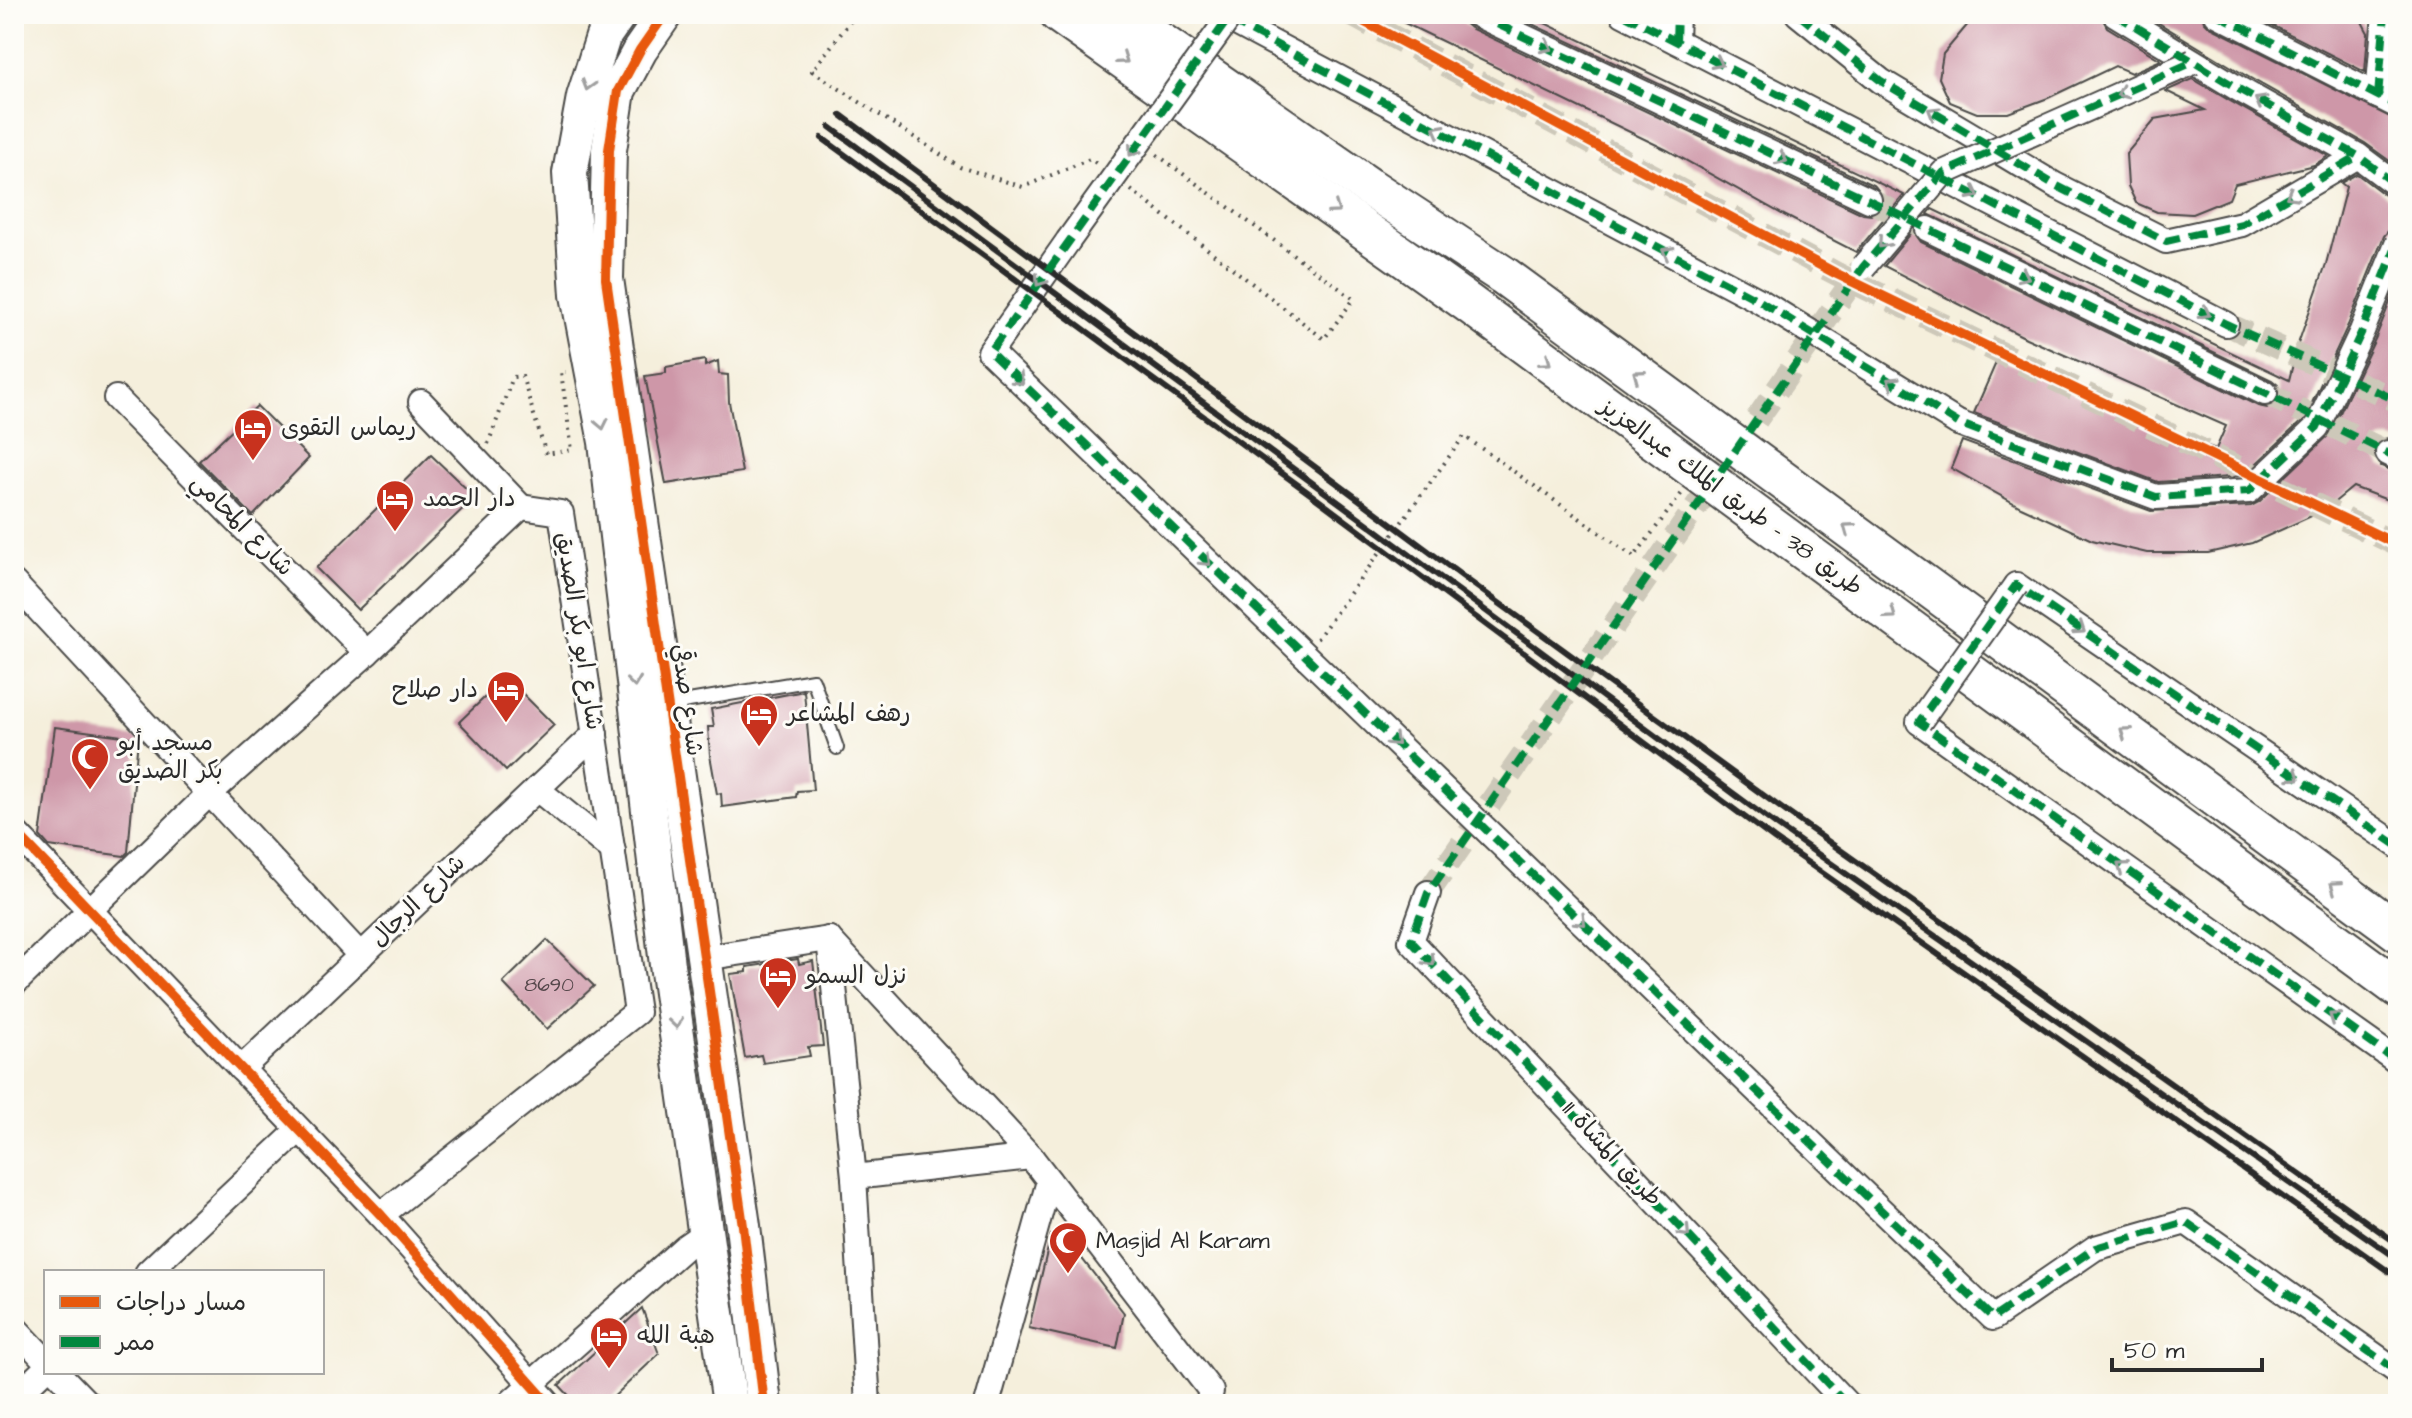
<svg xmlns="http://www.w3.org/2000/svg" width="2412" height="1418" viewBox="0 0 2412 1418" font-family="'Architects Daughter','Playpen Sans Arabic',sans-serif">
  <rect width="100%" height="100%" fill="#fdfcf7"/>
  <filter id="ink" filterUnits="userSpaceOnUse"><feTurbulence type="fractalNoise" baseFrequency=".0125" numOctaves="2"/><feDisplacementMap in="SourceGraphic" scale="16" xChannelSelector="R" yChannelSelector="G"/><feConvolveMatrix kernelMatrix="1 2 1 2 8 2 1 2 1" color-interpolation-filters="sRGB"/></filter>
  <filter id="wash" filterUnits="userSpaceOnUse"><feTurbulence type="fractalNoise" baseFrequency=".006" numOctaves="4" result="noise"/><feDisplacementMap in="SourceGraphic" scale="32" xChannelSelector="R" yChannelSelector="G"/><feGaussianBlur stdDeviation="1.8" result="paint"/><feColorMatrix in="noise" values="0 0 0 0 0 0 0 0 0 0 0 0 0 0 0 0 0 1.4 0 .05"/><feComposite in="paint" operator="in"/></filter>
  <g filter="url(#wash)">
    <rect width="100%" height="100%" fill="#f5efdc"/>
    <g id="blocks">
      <g fill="#ce97a8">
        <polygon points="1386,14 1461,14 1463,22 1470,28 1863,214 1871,215 1882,207 1884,198 1875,186 1511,14 1526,14 1904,195 1856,252 1782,214 1667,150"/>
        <polygon points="2015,14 2100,14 2107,27 2161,60 2131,73 2115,66 2048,98 2008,113 1977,113 1950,102 1939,78 1943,54 1969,23 2018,18"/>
        <polygon points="2144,14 2202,14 2204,21 2210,27 2398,121 2398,167 2365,143 2245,75"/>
        <polygon points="2250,14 2358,14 2368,33 2365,72"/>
        <polygon points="2193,79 2230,101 2328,156 2314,165 2235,184 2229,199 2192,214 2157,212 2136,203 2128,186 2126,154 2155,119 2205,110 2166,91"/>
        <polygon points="2357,174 2389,198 2398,201 2398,227 2389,230 2384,236 2348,325 2305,418 2243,476 2158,482 1974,413 1998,358 2104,408 2216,449 2226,426 2026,338 1884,266 1913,231 1921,242 2258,406 2267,408 2278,400 2280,393 2278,385 2272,380 1928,214 1932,209 2289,380 2298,344 2326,264 2346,187 2341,183"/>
        <polygon points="2398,282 2398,441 2388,438 2380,440 2375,446 2373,453 2381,466 2398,473 2398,504 2353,487 2325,510 2252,543 2208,553 2147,553 2092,540 2021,507 1951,468 1962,441 2151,511 2251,506 2259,502 2330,434 2376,337"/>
        <polygon points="705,360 705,366 718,361 719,374 728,375 729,402 742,472 666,484 645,376 666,373 666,367"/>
        <polygon points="257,406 309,458 253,516 199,461"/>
        <polygon points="431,455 475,497 358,610 316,568"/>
        <polygon points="506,677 554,725 506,771 459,722"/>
        <polygon points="804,691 813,790 797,791 796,797 722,807 721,793 717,794 710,755 708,727 714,727 711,709"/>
        <polygon points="55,727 138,738 128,852 124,856 49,846 40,836"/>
        <polygon points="547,940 594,986 547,1029 503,983"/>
        <polygon points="798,959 799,964 813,961 823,1046 808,1047 810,1056 763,1063 761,1055 745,1058 730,974 747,972 747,967"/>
        <polygon points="1051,1235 1066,1238 1124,1313 1117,1348 1029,1328"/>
        <polygon points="642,1308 659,1354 606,1404 577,1404 559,1385"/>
      </g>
    </g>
  </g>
  <g filter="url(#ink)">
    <use href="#blocks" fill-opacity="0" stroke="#494846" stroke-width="2"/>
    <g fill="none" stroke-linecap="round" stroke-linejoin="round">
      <g stroke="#cdc8b9" stroke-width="24" stroke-dasharray="24 12" stroke-linecap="butt">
        <polyline points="1350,14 1837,274 2398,545"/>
        <polyline points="1869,200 1920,225"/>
        <polyline points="2226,324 2398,401"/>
        <polyline points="2265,393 2388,453"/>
        <polyline points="1428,893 1861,269"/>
      </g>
      <g stroke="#494846" stroke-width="16">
        <polyline id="lane" points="671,704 813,680 837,748"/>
      </g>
      <g stroke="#494846" stroke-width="28">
        <g id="street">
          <polyline points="1476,14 1869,200"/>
          <polyline points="1623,14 2226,324"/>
          <polyline points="1798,14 1881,81 2055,185 2166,241 2242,224 2358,156"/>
          <polyline points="2115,14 2237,88 2358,156 2398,186"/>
          <polyline points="2217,14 2398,106"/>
          <polyline points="1228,19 1758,300 1958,423"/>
          <polyline points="1676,41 1677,14"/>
          <polyline points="2378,96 2385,14"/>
          <polyline points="1928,229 2265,393"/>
          <polyline points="1068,241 990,352 1993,1318 2095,1248 2186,1222 2398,1372"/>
          <polyline points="116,398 367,653"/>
          <polyline points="421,402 521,507"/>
          <polyline points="2388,453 2398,458"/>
          <polyline points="14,583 361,956"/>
          <polyline points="2016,585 2398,846"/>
          <polyline points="1919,722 2398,1062"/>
          <polyline points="537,789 613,851"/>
          <polyline points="14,831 381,1215 549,1404"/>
          <polyline points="1428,893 1411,941 1847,1404"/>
          <polyline points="829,939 1031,1157 1211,1391 1208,1404"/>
          <polyline points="829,939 854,1177 868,1404"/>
          <polyline points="704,958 829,939"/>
          <polyline points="14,984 210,793 367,653 521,507"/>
          <polyline points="241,1069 595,734"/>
          <polyline points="854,1177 1031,1157"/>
          <polyline points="381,1215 637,1012 561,513 521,507"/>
          <polyline points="148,1272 299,1130"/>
          <polyline points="14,1327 46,1361"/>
          <polyline points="57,1372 88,1404"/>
          <polyline points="14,1399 46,1368"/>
          <polyline points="509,1404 686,1246 705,1233"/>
          <polyline points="987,1404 1049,1181"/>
        </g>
      </g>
      <g stroke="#494846" stroke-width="38">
        <g id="secondary">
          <polyline points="619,14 603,37 584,97 570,173 578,295 606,442 667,965 730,1404"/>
          <polyline points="665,14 640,50 618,91 609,150 606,279 743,1226 764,1404"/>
        </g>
      </g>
      <g stroke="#494846" stroke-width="42">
        <g id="primary">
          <polyline points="1059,14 1468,303 2398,988"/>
          <polyline points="1120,14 1369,187 1503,275 2398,932"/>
        </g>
      </g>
      <g stroke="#494846" stroke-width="4" stroke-dasharray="2 6" stroke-linecap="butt">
        <polyline points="856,14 812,71 960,167 1023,187 1090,159 1099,165"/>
        <polyline points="1131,190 1324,339 1354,299 1156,154"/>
        <polyline points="488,444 513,377 522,376 546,454 572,450 561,372 566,372"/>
        <polyline points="1317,639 1464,436 1634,557 1682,493"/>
      </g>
      <use href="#lane" stroke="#fff" stroke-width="12"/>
      <use href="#street" stroke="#fff" stroke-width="24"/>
      <use href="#secondary" stroke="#fff" stroke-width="34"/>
      <use href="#primary" stroke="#fff" stroke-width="38"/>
      <g stroke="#2b2b2b" stroke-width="6">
        <polyline points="841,115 1462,576 1788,813 2398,1244"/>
        <polyline points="830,127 1779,827 2398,1259"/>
        <polyline points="822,138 1309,493 1774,839 2398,1278"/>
      </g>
      <g stroke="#494846" stroke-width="28" stroke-linecap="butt">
        <g id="street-bridge">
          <polyline points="1068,241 1228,19"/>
          <polyline points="1863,267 1943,173 2193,62"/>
          <polyline points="1958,423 2156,497 2249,491 2317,427 2362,331 2398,242"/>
          <polyline points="1919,722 2016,585"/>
        </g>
      </g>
      <use href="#street-bridge" stroke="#fff" stroke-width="24"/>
      <g stroke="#00873e" stroke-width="8" stroke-dasharray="16 8" stroke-linecap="butt">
        <polyline points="1476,14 1869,200 2398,458"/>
        <polyline points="1623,14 2226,324 2398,401"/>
        <polyline points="1798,14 1881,81 2055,185 2166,241 2242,224 2358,156"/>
        <polyline points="2115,14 2237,88 2358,156 2398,186"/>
        <polyline points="2217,14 2398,106"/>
        <polyline points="1676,41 1677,14"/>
        <polyline points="2378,96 2385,14"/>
        <polyline points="2398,242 2362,331 2317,427 2249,491 2156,497 1958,423 1758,300 1228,19 990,352 1993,1318 2095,1248 2186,1222 2398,1372"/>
        <polyline points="2398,846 2016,585 1919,722 2398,1062"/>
        <polyline points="1847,1404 1411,941 1428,893 1863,267 1943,173 2193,62"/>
      </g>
      <g stroke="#fdfcf7" stroke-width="15">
        <g id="cycleway">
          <polyline points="665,14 640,50 618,91 609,150 606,279 743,1226 764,1404"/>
          <polyline points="1350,14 1837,274 2398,545"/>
          <polyline points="14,831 381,1215 549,1404"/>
        </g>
      </g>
      <use href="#cycleway" stroke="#e8590c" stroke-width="10"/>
    </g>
    <defs><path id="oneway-chevron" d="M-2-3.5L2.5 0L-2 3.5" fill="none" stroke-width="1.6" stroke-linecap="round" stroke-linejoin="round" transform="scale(2)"/></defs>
    <g stroke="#a0a0a0">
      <use href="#oneway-chevron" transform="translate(1547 47) rotate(25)"/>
      <use href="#oneway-chevron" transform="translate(1123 59) rotate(35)"/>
      <use href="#oneway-chevron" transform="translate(1718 63) rotate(27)"/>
      <use href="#oneway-chevron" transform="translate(588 85) rotate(107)"/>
      <use href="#oneway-chevron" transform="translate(2122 93) rotate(156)"/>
      <use href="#oneway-chevron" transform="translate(2260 101) rotate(-151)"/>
      <use href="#oneway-chevron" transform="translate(1933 112) rotate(-149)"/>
      <use href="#oneway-chevron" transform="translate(1438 130) rotate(-152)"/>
      <use href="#oneway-chevron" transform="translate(1133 151) rotate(126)"/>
      <use href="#oneway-chevron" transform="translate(1782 159) rotate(25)"/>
      <use href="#oneway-chevron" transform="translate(1974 194) rotate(27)"/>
      <use href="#oneway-chevron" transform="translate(2291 195) rotate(150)"/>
      <use href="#oneway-chevron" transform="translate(1335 209) rotate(35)"/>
      <use href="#oneway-chevron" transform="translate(1883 243) rotate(131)"/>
      <use href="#oneway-chevron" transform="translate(1667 252) rotate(-152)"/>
      <use href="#oneway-chevron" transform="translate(2024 276) rotate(26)"/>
      <use href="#oneway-chevron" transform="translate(1040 281) rotate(125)"/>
      <use href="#oneway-chevron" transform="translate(2205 313) rotate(27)"/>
      <use href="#oneway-chevron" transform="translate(1546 361) rotate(36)"/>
      <use href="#oneway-chevron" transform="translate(1638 375) rotate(-144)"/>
      <use href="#oneway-chevron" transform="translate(1019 380) rotate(44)"/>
      <use href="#oneway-chevron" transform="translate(1892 382) rotate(-148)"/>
      <use href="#oneway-chevron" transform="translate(602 424) rotate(78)"/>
      <use href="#oneway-chevron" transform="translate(1848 528) rotate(-144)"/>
      <use href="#oneway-chevron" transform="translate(1206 561) rotate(44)"/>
      <use href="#oneway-chevron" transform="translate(1891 614) rotate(36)"/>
      <use href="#oneway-chevron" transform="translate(2080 629) rotate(34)"/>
      <use href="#oneway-chevron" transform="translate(634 682) rotate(83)"/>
      <use href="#oneway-chevron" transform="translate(2125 732) rotate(-144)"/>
      <use href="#oneway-chevron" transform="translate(1394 741) rotate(44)"/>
      <use href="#oneway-chevron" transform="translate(2295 776) rotate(34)"/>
      <use href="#oneway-chevron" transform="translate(2122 867) rotate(-145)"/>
      <use href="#oneway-chevron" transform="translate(2335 886) rotate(-144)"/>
      <use href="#oneway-chevron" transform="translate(1581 921) rotate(44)"/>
      <use href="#oneway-chevron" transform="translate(1430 961) rotate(47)"/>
      <use href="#oneway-chevron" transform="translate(2334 1017) rotate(-145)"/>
      <use href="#oneway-chevron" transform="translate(676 1023) rotate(82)"/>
      <use href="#oneway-chevron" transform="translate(1685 1232) rotate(47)"/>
    </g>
  </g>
  <defs>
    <g id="hotel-pin" transform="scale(2)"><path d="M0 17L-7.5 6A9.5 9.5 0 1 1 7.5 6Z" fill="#c8321e" stroke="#fdfcf7"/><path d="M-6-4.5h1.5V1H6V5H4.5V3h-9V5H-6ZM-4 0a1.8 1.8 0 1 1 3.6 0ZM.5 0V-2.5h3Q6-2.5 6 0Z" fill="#fff"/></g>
    <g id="mosque-pin" transform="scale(2)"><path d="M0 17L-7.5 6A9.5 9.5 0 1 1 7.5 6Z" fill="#c8321e" stroke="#fdfcf7"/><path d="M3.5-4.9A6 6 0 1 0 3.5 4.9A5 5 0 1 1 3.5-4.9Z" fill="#fff"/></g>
  </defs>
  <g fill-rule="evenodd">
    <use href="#hotel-pin" x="253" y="428"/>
    <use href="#hotel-pin" x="395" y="499"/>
    <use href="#hotel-pin" x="506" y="690"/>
    <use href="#hotel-pin" x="759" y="714"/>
    <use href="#mosque-pin" x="90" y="757"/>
    <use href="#hotel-pin" x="778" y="976"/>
    <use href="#mosque-pin" x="1068" y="1241"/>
    <use href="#hotel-pin" x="609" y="1336"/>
  </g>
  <g text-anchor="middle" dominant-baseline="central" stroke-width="6" stroke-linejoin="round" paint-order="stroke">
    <g font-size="20" fill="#54464a">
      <text x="549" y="985">8690</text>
    </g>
    <g font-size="24" fill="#2b2b2b" stroke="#fdfcf7" text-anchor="start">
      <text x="281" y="428">ريماس التقوى</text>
      <text x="423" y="499">دار الحمد</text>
      <text x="478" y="690" text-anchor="end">دار صلاح</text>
      <text x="787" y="714">رهف المشاعر</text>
      <text x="118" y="743">مسجد أبو<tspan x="118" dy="28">بكر الصديق</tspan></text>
      <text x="806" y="976">نزل السمو</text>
      <text x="1096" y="1241">Masjid Al Karam</text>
      <text x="637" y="1336">هبة الله</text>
    </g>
    <g font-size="24" fill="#2b2b2b" stroke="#fdfcf7">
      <text transform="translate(1731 497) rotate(36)">طريق 38 - طريق الملك عبدالعزيز</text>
      <text transform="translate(242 525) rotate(45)">شارع المحامي</text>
      <text transform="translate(579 631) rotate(81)">شارع ابو بكر الصديق</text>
      <text transform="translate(687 700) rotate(82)">شارع صدقي</text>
      <text transform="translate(418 901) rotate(-44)">شارع الرجال</text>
      <text transform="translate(1612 1154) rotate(47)">طريق المشاة 11</text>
    </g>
  </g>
  <rect width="2412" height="1418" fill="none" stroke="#fdfcf7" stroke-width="48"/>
  <rect x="44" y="1270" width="280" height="104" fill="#fdfcf7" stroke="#a9a8a5" stroke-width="2"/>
  <rect x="60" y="1296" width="40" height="12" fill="#e8590c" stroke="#a9a8a5" stroke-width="2"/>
  <text x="116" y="1310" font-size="24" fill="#2b2b2b">مسار دراجات</text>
  <rect x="60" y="1336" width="40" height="12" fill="#00873e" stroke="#a9a8a5" stroke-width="2"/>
  <text x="116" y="1350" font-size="24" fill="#2b2b2b">ممر</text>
  <path d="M2112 1358v12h150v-12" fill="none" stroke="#2b2b2b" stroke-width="4"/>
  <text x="2124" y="1358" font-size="24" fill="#2b2b2b" stroke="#fdfcf7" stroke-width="6" paint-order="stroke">50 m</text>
</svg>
